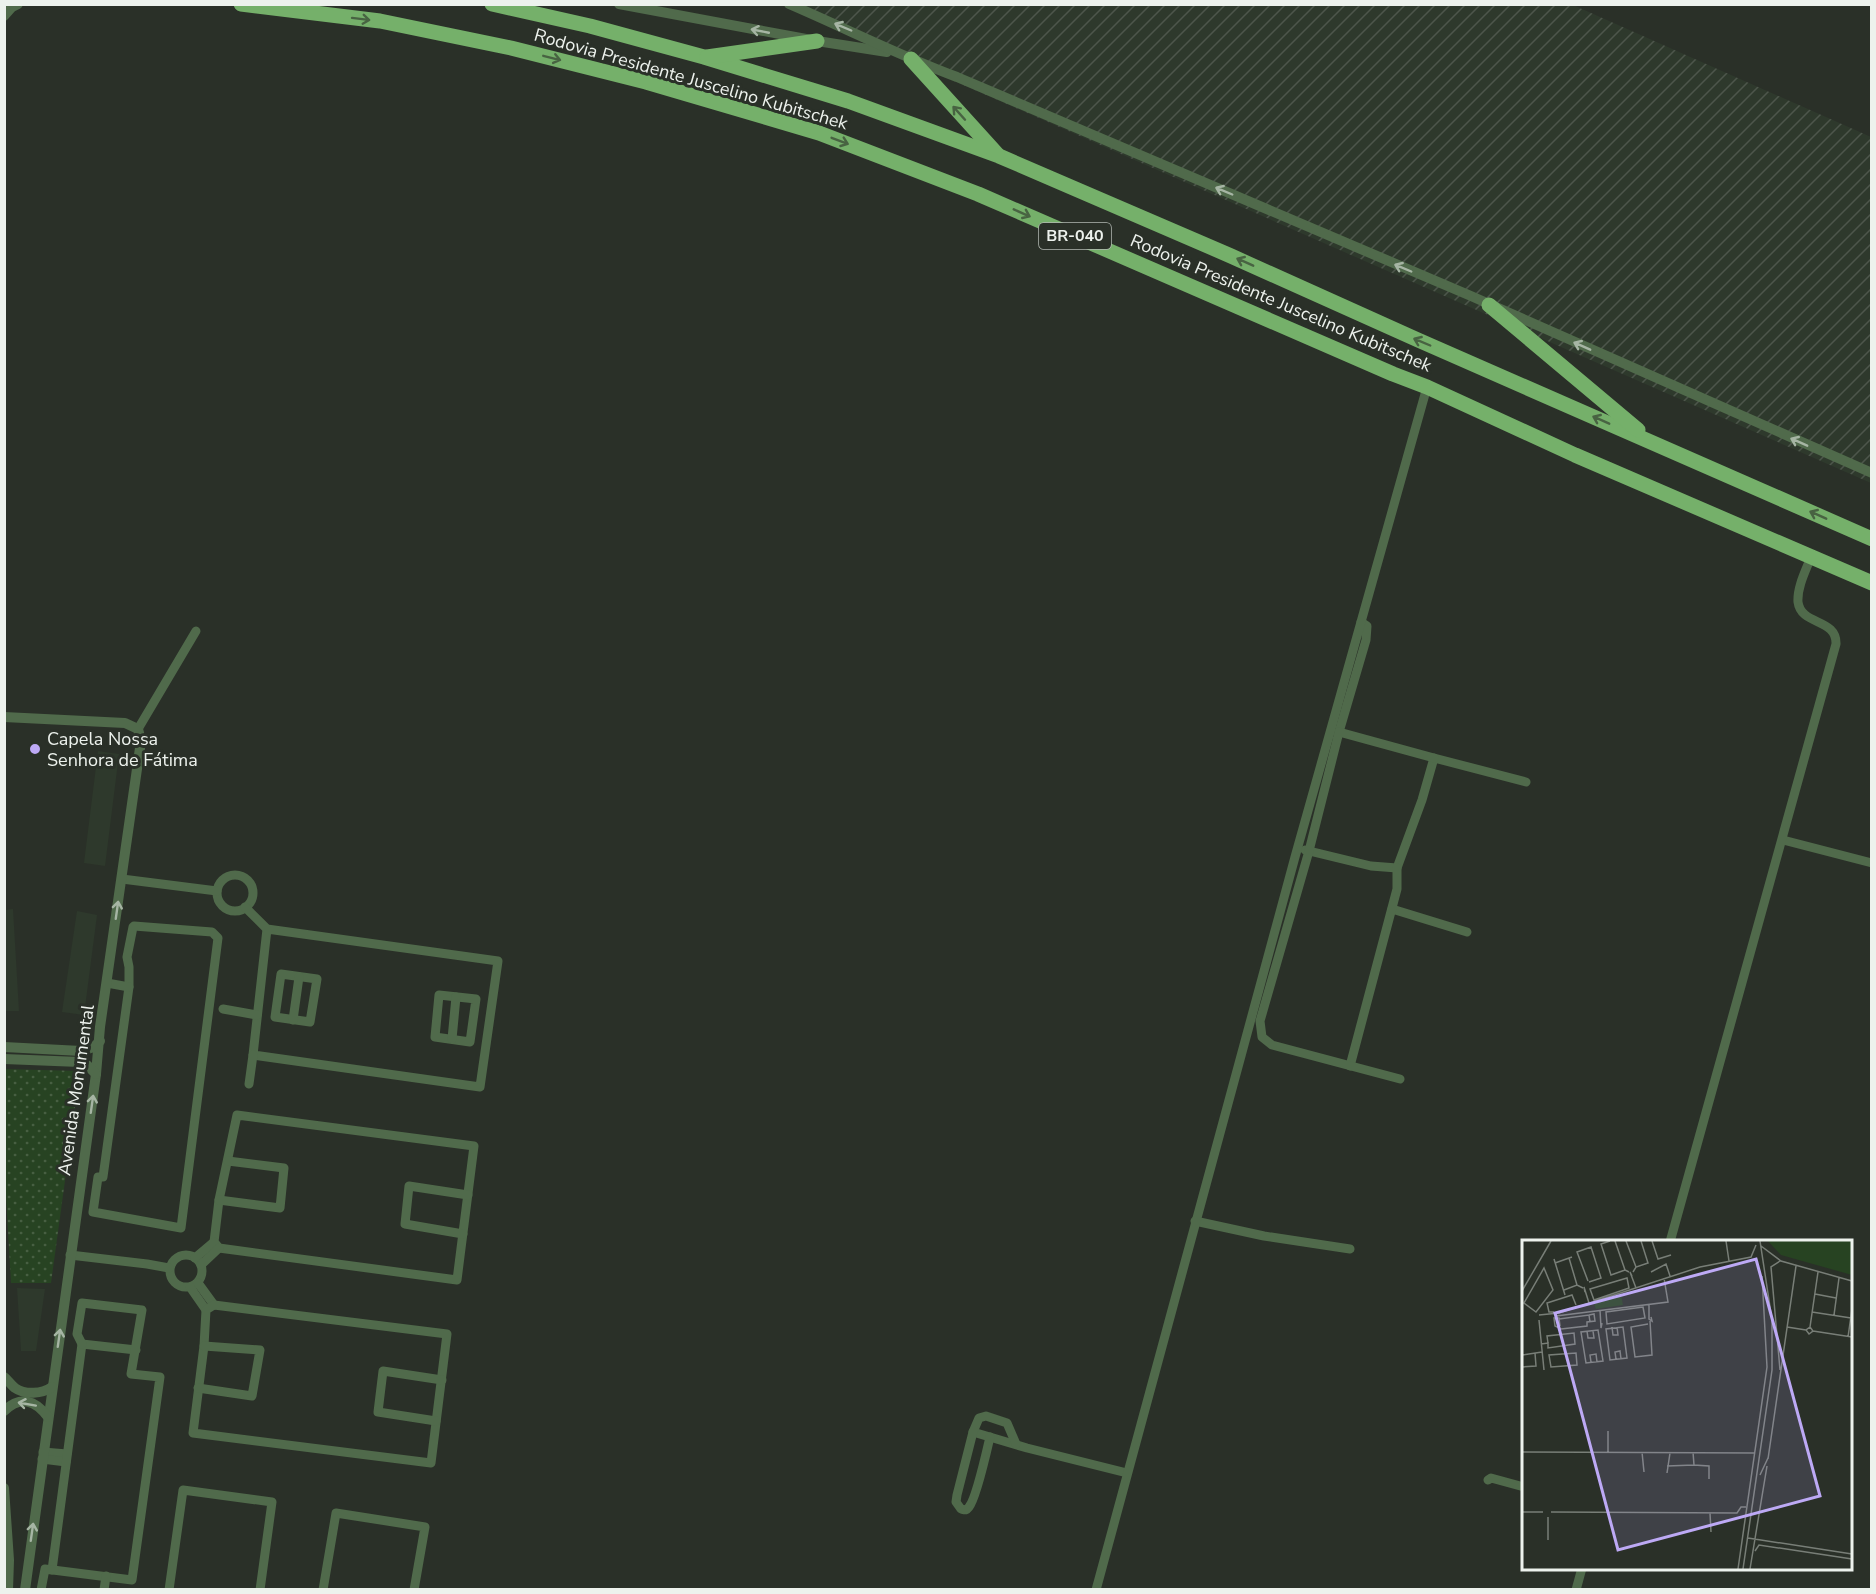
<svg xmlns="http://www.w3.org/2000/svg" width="1876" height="1594" viewBox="0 0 1876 1594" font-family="'Nunito Sans',sans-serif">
  <defs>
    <pattern id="industrial-furrows" width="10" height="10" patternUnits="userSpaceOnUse" patternTransform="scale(1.5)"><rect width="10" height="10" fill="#2e392c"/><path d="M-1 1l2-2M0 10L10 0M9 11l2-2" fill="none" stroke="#4d564b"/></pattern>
    <pattern id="grass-dots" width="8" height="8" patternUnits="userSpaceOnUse" patternTransform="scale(1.5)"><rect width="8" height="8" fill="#274322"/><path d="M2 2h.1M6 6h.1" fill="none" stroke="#475f42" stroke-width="1.8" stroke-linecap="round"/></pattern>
  </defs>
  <rect width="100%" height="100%" fill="#2a3028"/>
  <g fill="#2e392c">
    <polygon points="98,751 119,754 105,866 84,863"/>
    <polygon points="13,909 19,1011 5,1011 5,910"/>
    <polygon points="77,911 97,915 84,1015 62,1012"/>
    <polygon points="17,1288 45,1289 36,1351 21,1351"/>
  </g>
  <polygon fill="url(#industrial-furrows)" points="781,5 1573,5 1871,137 1871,483"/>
  <polygon fill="url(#grass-dots)" points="4,1069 80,1071 51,1283 11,1283 5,1179"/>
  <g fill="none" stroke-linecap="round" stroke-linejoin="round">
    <g stroke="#506a4b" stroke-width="9">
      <polyline points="138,729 196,631"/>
      <polyline points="1339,732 1366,640 1367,626 1361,622"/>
      <polyline points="1783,840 1872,863"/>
      <polyline points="1305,850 1371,866 1397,868 1422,800 1434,758 1526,782"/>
      <circle cx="235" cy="893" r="18"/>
      <polyline points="122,879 217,891"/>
      <polyline points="245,907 267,929 498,961 480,1087 253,1055 267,929"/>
      <polyline points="1392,909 1467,932"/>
      <polygon points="134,926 212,932 218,938 181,1228 93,1212 98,1177 103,1177 129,987 129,967 127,957 133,927"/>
      <polygon points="281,974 317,979 310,1022 275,1017"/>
      <polyline points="107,983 129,987"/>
      <polygon points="439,995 476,999 470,1042 435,1037"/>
      <polyline points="223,1009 257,1015"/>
      <polyline points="293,1020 299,977"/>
      <polyline points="452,1039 456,997"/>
      <polyline points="1350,1066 1397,889 1397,868"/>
      <polyline points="1400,1079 1272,1045 1262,1037 1260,1021 1309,851 1339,732 1434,758"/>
      <polyline points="249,1084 253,1055"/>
      <polygon points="237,1115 474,1146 457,1280 219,1248 214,1242 219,1200"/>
      <polyline points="219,1200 280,1208 284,1168 228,1161"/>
      <polyline points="1195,1221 1264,1236 1350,1249"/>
      <polyline points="463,1234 405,1224 409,1186 468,1195"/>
      <path d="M1670,1242L1836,644C1837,618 1801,626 1798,602C1797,587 1806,570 1811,557"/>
      <circle cx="186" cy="1271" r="16"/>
      <polyline points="70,1255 147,1264 169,1268"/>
      <polyline points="195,1258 214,1242"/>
      <polyline points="201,1265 219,1248"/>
      <polyline points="198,1283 214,1305"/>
      <polyline points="190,1287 206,1310"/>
      <polygon points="214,1305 447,1334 431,1463 193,1433 204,1346 206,1310"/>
      <polyline points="198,1388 252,1396 260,1350 204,1346"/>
      <polyline points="436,1421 378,1412 383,1371 442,1380"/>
      <polyline points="973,1432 1027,1448 1127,1473"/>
      <path d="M990,1437C987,1450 976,1499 969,1507C966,1511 965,1510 961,1509L956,1502L957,1495L973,1432L979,1418L986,1416L1007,1423L1016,1444"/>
      <polyline points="43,1452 67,1454"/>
      <polyline points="42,1459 66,1462"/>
      <polyline points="1488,1480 1491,1478 1524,1487"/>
      <polyline points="52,1570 82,1344 136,1350"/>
      <polyline points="41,1590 45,1569 132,1580 160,1377 131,1374 142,1310 82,1303 77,1334 82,1344"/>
      <polyline points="104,1590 106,1576"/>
      <polyline points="169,1590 183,1490 272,1502 260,1590"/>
      <polyline points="323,1590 336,1513 425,1527 414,1590"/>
      <polyline points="1096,1590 1295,857 1427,387"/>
      <polyline points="1576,1590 1582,1568"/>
    </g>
    <g stroke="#506a4b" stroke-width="10">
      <polyline points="619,4 817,41 887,52"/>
      <path d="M789,4C845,28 900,56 957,77L1471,296L1872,473"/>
      <polyline points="4,16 12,7 18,4"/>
      <polyline points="4,717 125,723 138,729 141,741 100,1027 96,1074 25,1590"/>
      <polyline points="4,1047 81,1051 94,1047 100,1041"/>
      <polyline points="4,1059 80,1062 87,1065 96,1074"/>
      <path d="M4,1377C8,1380 11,1385 15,1388C25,1395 42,1394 52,1387"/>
      <path d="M4,1411C21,1395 35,1400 48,1417"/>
      <polyline points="4,1488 9,1560 8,1590"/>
    </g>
    <g stroke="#75b06a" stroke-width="15">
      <polyline points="241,4 380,21 511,48 646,82 819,133 978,194 1393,374 1427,387 1575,455 1872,583"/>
      <polyline points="492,4 590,26 704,57 848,101 999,156 1231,256 1418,340 1872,539"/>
      <polyline points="707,57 817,41"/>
      <polyline points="911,59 997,154"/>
      <polyline points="1489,305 1638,430"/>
    </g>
  </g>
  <defs><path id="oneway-shaft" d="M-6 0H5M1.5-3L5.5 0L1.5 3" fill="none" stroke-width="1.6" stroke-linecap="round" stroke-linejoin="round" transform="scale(1.5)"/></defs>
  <g stroke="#486342">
    <use href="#oneway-shaft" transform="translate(361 19) rotate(7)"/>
    <use href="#oneway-shaft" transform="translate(552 58) rotate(14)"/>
    <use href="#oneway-shaft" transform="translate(959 113) rotate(-132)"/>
    <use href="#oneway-shaft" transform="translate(840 141) rotate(21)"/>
    <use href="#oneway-shaft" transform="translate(1022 213) rotate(24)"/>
    <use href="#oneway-shaft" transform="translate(1245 262) rotate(-156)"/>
    <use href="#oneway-shaft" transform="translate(1422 342) rotate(-157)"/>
    <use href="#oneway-shaft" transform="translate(1601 420) rotate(-156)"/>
    <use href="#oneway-shaft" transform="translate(1818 515) rotate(-156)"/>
  </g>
  <g stroke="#a6b5a4">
    <use href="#oneway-shaft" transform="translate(843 27) rotate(-157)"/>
    <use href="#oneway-shaft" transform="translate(760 31) rotate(-169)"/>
    <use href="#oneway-shaft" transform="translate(1224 191) rotate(-157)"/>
    <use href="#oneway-shaft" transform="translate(1403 268) rotate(-157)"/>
    <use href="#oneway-shaft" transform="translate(1582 346) rotate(-156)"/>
    <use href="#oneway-shaft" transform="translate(1799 442) rotate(-156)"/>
    <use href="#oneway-shaft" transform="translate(117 910) rotate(-82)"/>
    <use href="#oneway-shaft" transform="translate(92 1104) rotate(-82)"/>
    <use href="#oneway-shaft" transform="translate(59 1338) rotate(-82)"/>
    <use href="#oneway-shaft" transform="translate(27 1404) rotate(-170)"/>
    <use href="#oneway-shaft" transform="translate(32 1532) rotate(-82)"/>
  </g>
  <circle fill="#bda9f5" stroke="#2a3028" stroke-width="2" cx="35" cy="749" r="6"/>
  <g text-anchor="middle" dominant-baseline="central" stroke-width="6" stroke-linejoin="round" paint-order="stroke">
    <rect fill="#2a3028" stroke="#b2b8b2" stroke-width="1.5" x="1039" y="223" width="72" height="26" rx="4.5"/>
    <g font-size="16" font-weight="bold" fill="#edf2ed">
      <text x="1075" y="236">BR-040</text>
    </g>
    <g font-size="18" fill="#edf2ed" stroke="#2a3028">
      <text transform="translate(691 79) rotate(16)">Rodovia Presidente Juscelino Kubitschek</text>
      <text transform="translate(1281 303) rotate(23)">Rodovia Presidente Juscelino Kubitschek</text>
      <text transform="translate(76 1090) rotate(-82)">Avenida Monumental</text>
    </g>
    <g font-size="18" fill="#edf2ed" stroke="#2a3028" text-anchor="start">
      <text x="47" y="739">Capela Nossa<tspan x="47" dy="21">Senhora de Fátima</tspan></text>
    </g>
  </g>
  <g transform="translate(1522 1240)">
    <rect width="330" height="330" fill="#2a3028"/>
    <path d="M246,1H330V35L259,15ZM99,54L101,65L74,69L72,64Z" fill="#274322"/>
    <path fill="none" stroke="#787e77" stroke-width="1.5" d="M88,1L79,4L89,35L103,30M93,1L103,30L107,32M104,1L114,27M130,1L136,19L149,15M204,1L207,21M239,6L259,21L330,41M47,18L55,45M32,19L43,55M33,23L50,17M22,28L31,50L14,72L2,63ZM111,32L114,27L126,23L119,1M129,32L144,24L148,36M110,36L108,32L114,48M105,38L107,48L72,60L68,49ZM66,41L55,12L69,7L79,38L67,42M42,50L55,45L61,48M0,51L29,1M63,52L62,47L67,63M293,54L314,58M127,64V79L130,81L129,77M121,67L123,78L85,84L84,72ZM78,70L79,88L80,83M32,72H27L25,63L50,55L54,65M290,72L329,78M17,75L37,73L178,27L229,17L234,5M312,75L317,38M34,76L146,62L142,38M37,79L67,75L68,82M17,80L22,130M126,84L109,87L113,117L130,115L128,81M38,86L37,78H32L33,86L39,89L65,86V82L73,81L72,74L67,75M90,87L91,95H96L95,87M101,87L105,118L88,120L84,89ZM265,87L284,90M288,87L284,90L287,94L291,91L288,87L296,32M76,90L81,121L64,123L59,92ZM65,91L66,98H72L71,91M291,91L330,97M326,97L330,69M19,104L26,103V108L53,104L52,93L25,96L26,103M54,113L55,125L29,127L27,115ZM0,115L20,112M94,119L93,112L98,111L99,119M69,122L68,115L74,114L75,122M0,127L14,126L13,113M258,130L249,27L258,21M86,191V212M0,212L233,213M120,212L122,232M171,212L172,225L187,226V239M246,219L274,26M145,226L172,225M145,233L148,213M238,235L246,218M0,272H21M29,272L215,273L219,267H224M188,273L189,292M26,277V300M226,298L330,314M233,311L237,305L330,319M216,329L245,127L240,36M221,329L250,130V80L238,1M228,329L245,226"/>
    <path fill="#bda9f5" fill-opacity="0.15" stroke="#bda9f5" stroke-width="3" d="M234,19L298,256L96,310L33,73Z"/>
    <rect width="330" height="330" fill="none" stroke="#edf2ed" stroke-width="3"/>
  </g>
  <rect width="1876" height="1594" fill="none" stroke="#edf2ed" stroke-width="12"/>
</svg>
